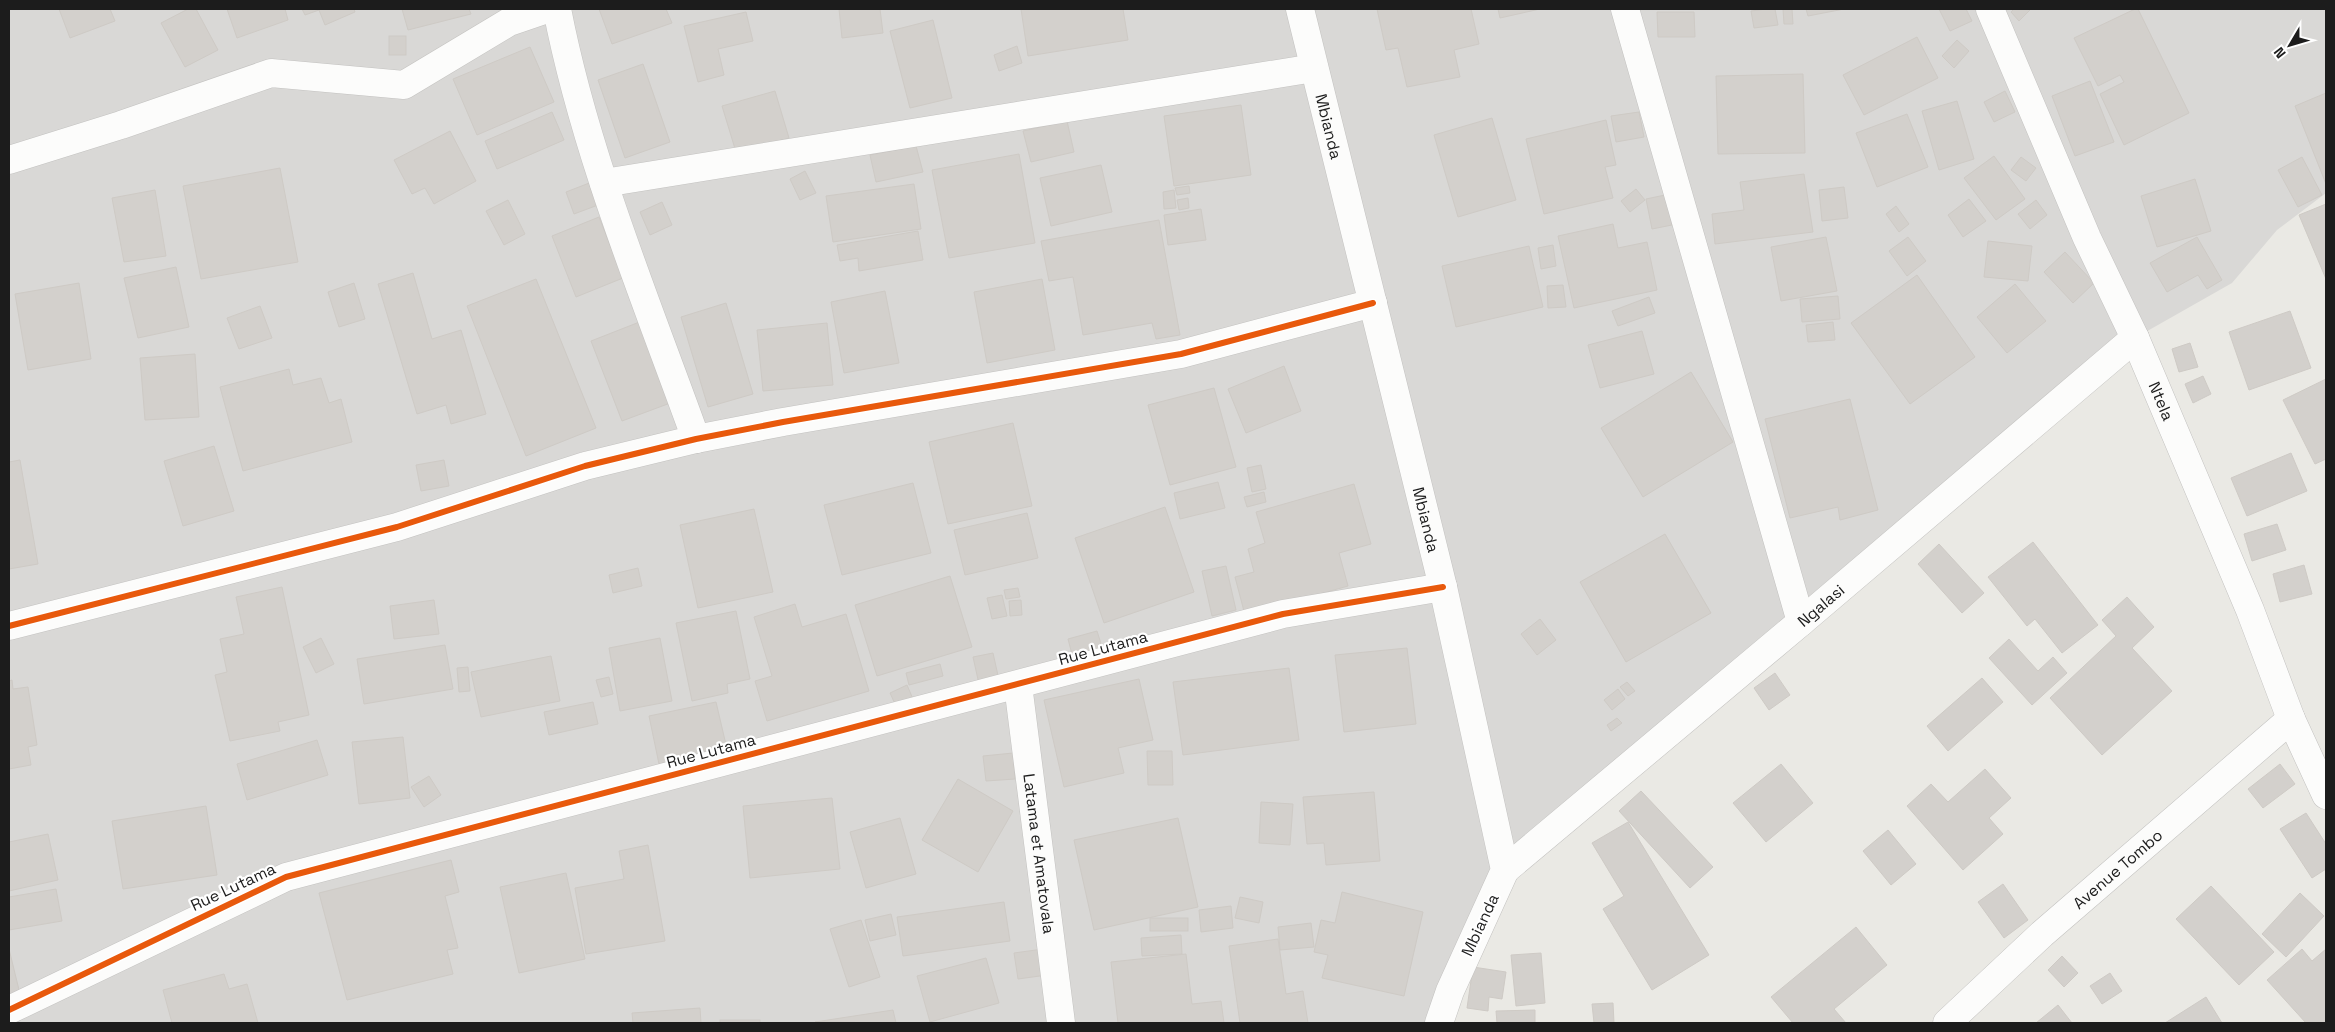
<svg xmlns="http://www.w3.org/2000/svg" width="2335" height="1032" viewBox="0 0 2335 1032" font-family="'Space Grotesk',sans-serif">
  <rect width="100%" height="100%" fill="#eae9e4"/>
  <polygon fill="#d9d8d6" points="9,9 2326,9 2326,193 2277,230 2232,283 2135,338 1505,870 1439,1023 9,1023"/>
  <g fill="#d3d0cc" stroke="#cecac5">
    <polygon points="59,9 110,9 115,21 70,38"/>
    <polygon points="188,9 196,9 218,50 185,67 161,23"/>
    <polygon points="227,9 285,9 288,20 237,38"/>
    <polygon points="302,9 354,9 355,12 325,25 319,10 305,15"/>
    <polygon points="402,9 469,9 471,14 408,30"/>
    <polygon points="599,9 666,9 672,23 612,44"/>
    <polygon points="839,9 880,9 883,33 842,38"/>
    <polygon points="1021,9 1123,9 1128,40 1028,56"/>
    <polygon points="1377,9 1471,9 1479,44 1454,50 1460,77 1407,87 1398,48 1386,50"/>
    <polygon points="1498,9 1540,9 1500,18"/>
    <polygon points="1766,9 1775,9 1778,25 1754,28 1751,11"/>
    <polygon points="1783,9 1792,9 1793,24 1784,24"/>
    <polygon points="1806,9 1844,9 1808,16"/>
    <polygon points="1939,9 1966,9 1972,21 1950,31"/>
    <polygon points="2014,9 2031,9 2019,21 2011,12"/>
    <polygon points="2135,9 2138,9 2189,113 2124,145 2100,94 2124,82 2120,75 2098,86 2074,38"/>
    <polygon points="746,12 753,41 718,49 724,75 698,82 684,26"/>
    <polygon points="1657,12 1694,12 1695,37 1658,37"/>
    <polygon points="933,20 952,98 910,108 890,31"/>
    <rect x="389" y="36" width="17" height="19"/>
    <polygon points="1917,37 1938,78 1864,115 1843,75"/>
    <polygon points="1957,40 1969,51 1954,68 1942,56"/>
    <polygon points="1017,46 1022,63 999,71 994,55"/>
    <polygon points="530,47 554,102 477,135 453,79"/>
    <polygon points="643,64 670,142 625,158 598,80"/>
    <polygon points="1803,74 1805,153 1718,154 1716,76"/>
    <polygon points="2090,81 2114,142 2075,156 2052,96"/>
    <polygon points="775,91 789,138 736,152 722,106"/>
    <polygon points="2005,91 2015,112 1994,122 1984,102"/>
    <polygon points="2326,93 2326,184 2295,106"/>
    <polygon points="1957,101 1974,159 1939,170 1922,111"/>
    <polygon points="1241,105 1251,175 1174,186 1164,116"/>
    <polygon points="552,112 564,140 497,169 485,141"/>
    <polygon points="1639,112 1644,137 1616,142 1611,116"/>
    <polygon points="1907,114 1928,167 1877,187 1856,133"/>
    <polygon points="1492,118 1516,200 1458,217 1434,135"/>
    <polygon points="1606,120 1616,165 1605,167 1613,198 1544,214 1526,139"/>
    <polygon points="1067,121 1074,152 1031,162 1023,131"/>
    <polygon points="450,131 476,181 434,204 425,188 412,194 394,160"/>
    <polygon points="916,146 923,172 876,182 870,155"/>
    <polygon points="1019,154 1035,243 949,258 932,170"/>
    <polygon points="1994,156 2025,199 1996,220 1964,178"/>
    <polygon points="2021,157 2036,168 2026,181 2011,170"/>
    <polygon points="2302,157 2322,195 2298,207 2278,170"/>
    <polygon points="1101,165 1112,212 1051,226 1040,178"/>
    <polygon points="280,168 298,262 201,279 183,186"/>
    <polygon points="805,171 816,193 800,200 790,179"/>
    <polygon points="1804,174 1813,232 1715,244 1712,214 1744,210 1740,182"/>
    <polygon points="2195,179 2211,231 2157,247 2141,196"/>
    <polygon points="597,180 606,202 574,214 566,192"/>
    <polygon points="914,184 921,229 833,242 826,196"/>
    <polygon points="1189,186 1190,193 1177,195 1175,188"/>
    <polygon points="1844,187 1848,218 1822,221 1819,190"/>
    <polygon points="1636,189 1645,200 1630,212 1621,201"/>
    <polygon points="155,190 166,256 124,262 112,198"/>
    <polygon points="1174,190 1176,208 1164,209 1163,192"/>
    <polygon points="1665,195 1672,225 1652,229 1646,199"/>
    <polygon points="1188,198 1189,208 1179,210 1177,200"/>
    <polygon points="1969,199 1986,221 1963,237 1948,215"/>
    <polygon points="508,200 525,234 504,245 486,211"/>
    <polygon points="2036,200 2047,215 2030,229 2018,214"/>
    <polygon points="662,202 672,225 650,235 640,212"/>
    <polygon points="2326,204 2326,279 2299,215"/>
    <polygon points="1896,206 1909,224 1899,232 1886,214"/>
    <polygon points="1201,209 1206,240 1168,245 1164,215"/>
    <polygon points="599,217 623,278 576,297 552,236"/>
    <polygon points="1159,220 1180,335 1156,339 1152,323 1083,335 1073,277 1049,281 1041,241"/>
    <polygon points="1613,224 1618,248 1647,242 1657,290 1574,308 1558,236"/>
    <polygon points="918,231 923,260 859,271 858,258 840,261 837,245"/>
    <polygon points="1826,237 1837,291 1781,301 1771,247"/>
    <polygon points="1908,237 1926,261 1907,276 1889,251"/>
    <polygon points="2197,237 2222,280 2207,289 2198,275 2167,292 2150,263"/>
    <polygon points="1988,241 2032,246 2028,281 1984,277"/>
    <polygon points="1553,245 1556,266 1541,269 1538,248"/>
    <polygon points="1529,246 1543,307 1456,327 1442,266"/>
    <polygon points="2065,252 2094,283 2073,303 2044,272"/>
    <polygon points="176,267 189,327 138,338 124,278"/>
    <polygon points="413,273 432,339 461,330 486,414 451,424 446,405 417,414 378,284"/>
    <polygon points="1917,275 1975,357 1910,404 1851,323"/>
    <polygon points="536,279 596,428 526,456 467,306"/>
    <polygon points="1042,279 1055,350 987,363 974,292"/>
    <polygon points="79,283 91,359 28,370 15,294"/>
    <polygon points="354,283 365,319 339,327 328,292"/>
    <polygon points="2015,284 2046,321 2007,353 1977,317"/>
    <polygon points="1563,285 1566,307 1548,308 1547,286"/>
    <polygon points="885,291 899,363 844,373 831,302"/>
    <polygon points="1838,296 1840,319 1802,322 1800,299"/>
    <polygon points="1649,297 1655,313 1618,326 1612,311"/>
    <polygon points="726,303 753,394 708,407 681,317"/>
    <polygon points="260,306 272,338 239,349 227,318"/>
    <polygon points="2290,311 2311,368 2249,390 2229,332"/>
    <polygon points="642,321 673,402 622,421 591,341"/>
    <polygon points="1833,322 1835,340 1808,342 1806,325"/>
    <polygon points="827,323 833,385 763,391 757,330"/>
    <polygon points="1642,331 1654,374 1600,388 1588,345"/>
    <polygon points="2190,343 2198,367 2179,372 2172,349"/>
    <polygon points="195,354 199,417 145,420 140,358"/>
    <polygon points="1284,366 1301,411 1246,433 1228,389"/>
    <polygon points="289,369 293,385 321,378 329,403 341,399 352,442 243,471 220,387"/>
    <polygon points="1691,372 1733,442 1643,497 1601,428"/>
    <polygon points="2203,376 2211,394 2193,403 2185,384"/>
    <polygon points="2326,379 2326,459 2315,464 2283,400"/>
    <polygon points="1214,388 1236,467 1170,485 1148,405"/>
    <polygon points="1850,399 1878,510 1840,520 1838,507 1790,518 1765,419"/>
    <polygon points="1013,423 1032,506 948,524 929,442"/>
    <polygon points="214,446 234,511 183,526 164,461"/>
    <polygon points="2291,453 2307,491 2247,516 2231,478"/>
    <polygon points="20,460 38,564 9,569 9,462"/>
    <polygon points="444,460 449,486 421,491 416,465"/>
    <polygon points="1261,465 1266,489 1252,492 1247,468"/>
    <polygon points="1218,482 1225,508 1180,519 1174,493"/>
    <polygon points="913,483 931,553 842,575 824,505"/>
    <polygon points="1354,484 1371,544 1339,553 1348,586 1245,615 1235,577 1254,572 1248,549 1265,543 1256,512"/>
    <polygon points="1264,492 1266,502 1247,507 1244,497"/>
    <polygon points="1165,507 1194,592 1104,623 1075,538"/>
    <polygon points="754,509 773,592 698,608 680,525"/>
    <polygon points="1027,513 1038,558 965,575 954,530"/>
    <polygon points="2277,524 2286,550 2252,561 2244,534"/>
    <polygon points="1665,534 1711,613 1626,662 1580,582"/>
    <polygon points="2033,542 2098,625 2062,653 2035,619 2027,626 1988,577"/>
    <polygon points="1939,544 1984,593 1962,613 1918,564"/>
    <polygon points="2304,565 2312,594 2280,602 2273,574"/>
    <polygon points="1226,566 1236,610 1212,616 1202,571"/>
    <polygon points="638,568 642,586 613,593 609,575"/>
    <polygon points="950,576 972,647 877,676 855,605"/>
    <polygon points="282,587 309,715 278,722 280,731 230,741 215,675 227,672 220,639 244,634 236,597"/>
    <polygon points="1018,588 1020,597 1006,599 1004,590"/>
    <polygon points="1002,595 1007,616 992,619 987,598"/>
    <polygon points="2127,597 2154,627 2132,648 2172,691 2102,755 2050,698 2116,636 2102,620"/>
    <polygon points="434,600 439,634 394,639 390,606"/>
    <polygon points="1021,600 1022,615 1010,616 1009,601"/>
    <polygon points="795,604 802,627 846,614 869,691 767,721 755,681 772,676 754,617"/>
    <polygon points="736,611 750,679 727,684 728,693 692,701 676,623"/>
    <polygon points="1540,619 1556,640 1537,655 1521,634"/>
    <polygon points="1097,631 1103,650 1073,658 1068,639"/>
    <polygon points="321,638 334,664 316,673 303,647"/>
    <polygon points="660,638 672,701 620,711 609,648"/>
    <polygon points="2009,639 2038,671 2053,657 2067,673 2032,705 1989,658"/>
    <polygon points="445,645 453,689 364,704 357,659"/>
    <polygon points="1407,648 1416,724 1344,732 1335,655"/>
    <polygon points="993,653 999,680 979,684 973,657"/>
    <polygon points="551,656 560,701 481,717 471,672"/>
    <polygon points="940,664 943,676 909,685 906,673"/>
    <polygon points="468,667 470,691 459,692 457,668"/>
    <polygon points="1289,668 1299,740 1183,755 1173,682"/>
    <polygon points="1775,673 1790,695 1769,710 1754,688"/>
    <polygon points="609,677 613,694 601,697 596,680"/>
    <polygon points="1982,678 2003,702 1948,751 1927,726"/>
    <polygon points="1139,679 1153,740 1118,748 1124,773 1064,787 1044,700"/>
    <polygon points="12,680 13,689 28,687 37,745 28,747 31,765 9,769 9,681"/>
    <polygon points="1627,682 1635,691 1628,696 1620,687"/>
    <polygon points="907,685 913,699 896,706 890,693"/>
    <polygon points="1618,689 1625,699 1612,710 1604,700"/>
    <polygon points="593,702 598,724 549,735 544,712"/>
    <polygon points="716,702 727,749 659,764 649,716"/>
    <polygon points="1617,718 1622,723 1611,731 1607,725"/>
    <polygon points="403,737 410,798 359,804 352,742"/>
    <polygon points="317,740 328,775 247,800 237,764"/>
    <polygon points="1147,751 1172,751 1173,785 1148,785"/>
    <polygon points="1013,753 1015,779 986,781 983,756"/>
    <polygon points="1781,764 1813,803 1766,842 1733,803"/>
    <polygon points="2280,764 2295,784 2263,808 2248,789"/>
    <polygon points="1985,769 2011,798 1989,818 2003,834 1963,870 1907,806 1931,784 1948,802"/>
    <polygon points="429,776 441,795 424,807 411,787"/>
    <polygon points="958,779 1013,811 978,872 922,840"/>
    <polygon points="1641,791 1713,867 1690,888 1619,811"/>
    <polygon points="1374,792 1380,861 1326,865 1324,843 1307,844 1303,797"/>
    <polygon points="832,798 840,869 750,878 743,806"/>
    <polygon points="1261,802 1293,804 1290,845 1259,843"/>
    <polygon points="206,806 217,875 123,889 112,821"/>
    <polygon points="2306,813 2326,844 2326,869 2312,878 2280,829"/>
    <polygon points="900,818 916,874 866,888 850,832"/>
    <polygon points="1178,818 1198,907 1094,930 1074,840"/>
    <polygon points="1628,822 1709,955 1652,990 1603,909 1624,896 1592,843"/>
    <polygon points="1888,830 1916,864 1891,885 1863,851"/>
    <polygon points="48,834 58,880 9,891 9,842"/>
    <polygon points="648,845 665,941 586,954 575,888 624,879 619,851"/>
    <polygon points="451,860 459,892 445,896 458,948 447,950 453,974 347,1000 319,893"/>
    <polygon points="566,873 585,959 519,973 500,887"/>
    <polygon points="2003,884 2028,920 2004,938 1978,902"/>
    <polygon points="2211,886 2274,952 2239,985 2176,919"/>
    <polygon points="56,889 62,921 9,930 9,897"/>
    <polygon points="1342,892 1423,912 1404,996 1322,978 1328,955 1314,952 1321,920 1335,923"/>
    <polygon points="2300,893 2324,916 2286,957 2262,934"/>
    <polygon points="1240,897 1263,902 1259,923 1235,918"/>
    <polygon points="1004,902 1010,941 903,956 897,917"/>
    <polygon points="1231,906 1233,928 1201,932 1199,910"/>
    <polygon points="891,914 896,935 870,941 865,920"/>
    <rect x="1150" y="918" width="38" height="13"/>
    <polygon points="861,920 880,977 849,987 830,929"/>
    <polygon points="1311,923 1314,947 1280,950 1278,927"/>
    <polygon points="1856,927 1887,965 1834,1009 1846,1023 1793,1023 1771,997"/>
    <polygon points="1181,935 1182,954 1142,956 1141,938"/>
    <polygon points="1278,939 1286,994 1303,991 1308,1023 1240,1023 1229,946"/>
    <polygon points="9,949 21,998 9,1001"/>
    <polygon points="1043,949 1047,975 1018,979 1014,953"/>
    <polygon points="2302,949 2312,961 2326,949 2326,1023 2306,1023 2267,980"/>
    <polygon points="1541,953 1545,1003 1516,1006 1511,955"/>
    <polygon points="1186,954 1192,1004 1221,1001 1224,1023 1118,1023 1111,962"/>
    <polygon points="2062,956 2078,973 2064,987 2048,970"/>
    <polygon points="986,958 999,1003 930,1022 917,976"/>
    <polygon points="1473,967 1506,972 1502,999 1489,997 1488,1011 1467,1008"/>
    <polygon points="2110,973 2122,991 2102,1004 2090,986"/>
    <polygon points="224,974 229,989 247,984 258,1023 172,1023 163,990"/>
    <polygon points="2206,997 2222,1023 2165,1023"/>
    <polygon points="1613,1003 1614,1023 1594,1023 1592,1004"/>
    <polygon points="2058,1005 2072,1023 2036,1023"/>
    <polygon points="700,1008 701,1023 633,1023 632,1013"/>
    <polygon points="893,1010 896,1023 815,1022"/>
    <polygon points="1535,1010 1535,1023 1497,1023 1496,1011"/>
    <rect x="720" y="1020" width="40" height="3"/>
  </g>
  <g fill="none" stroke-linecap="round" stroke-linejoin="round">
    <g stroke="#c3c2c0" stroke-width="29">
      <g id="minor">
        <path d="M557,9C585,154 646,300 696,439"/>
        <path id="s1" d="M1300,9L1443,587L1505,870L1450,991L1439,1023"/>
        <polyline points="1625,9 1801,622"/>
        <path id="s2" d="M1990,9L2087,238L2135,338L2250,610L2291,719L2326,795"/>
        <polyline points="9,160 121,125 271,73 404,85 509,22 547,9"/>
        <polyline points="604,183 1314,68"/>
        <polyline points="9,626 397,527 585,466 696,439 783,422 1181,354 1373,303"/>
        <path id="s3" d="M1018,685L1061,1023"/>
        <path id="s4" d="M1505,870L1801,622L2135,338"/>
        <polyline points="9,1010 286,877 1283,614 1443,587"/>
        <path id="s5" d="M1947,1023L2042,934L2291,719"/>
      </g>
    </g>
    <use href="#minor" stroke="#fcfcfb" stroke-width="28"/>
    <g stroke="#fff" stroke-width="9">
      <g id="cycleway">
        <polyline points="9,626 397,527 585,466 696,439 783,422 1181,354 1373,303"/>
        <polyline points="9,1010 286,877 1283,614 1443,587"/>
      </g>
    </g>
    <use href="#cycleway" stroke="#e8590c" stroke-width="6"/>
  </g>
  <g text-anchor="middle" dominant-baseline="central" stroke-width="4.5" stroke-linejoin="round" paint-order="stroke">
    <g font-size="16" fill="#1c1c1c" stroke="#fff">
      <text stroke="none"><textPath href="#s1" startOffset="121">Mbianda</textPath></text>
      <text stroke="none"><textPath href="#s2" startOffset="428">Ntela</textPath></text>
      <text stroke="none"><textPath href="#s1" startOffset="526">Mbianda</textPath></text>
      <text stroke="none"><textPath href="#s4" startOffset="412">Ngalasi</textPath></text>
      <text transform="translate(1103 648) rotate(-15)">Rue Lutama</text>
      <text transform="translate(711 751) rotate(-15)">Rue Lutama</text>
      <text stroke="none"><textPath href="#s3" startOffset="170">Latama et Amatovala</textPath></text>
      <text stroke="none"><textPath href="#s5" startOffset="230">Avenue Tombo</textPath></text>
      <text transform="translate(233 887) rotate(-25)">Rue Lutama</text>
      <text transform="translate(1480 925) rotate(-65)">Mbianda</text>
    </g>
  </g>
  <rect width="2335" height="1032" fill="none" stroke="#1c1c1c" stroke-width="20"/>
  <g transform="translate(2290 45) rotate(232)" stroke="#ffffff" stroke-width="4" paint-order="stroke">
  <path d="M0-4L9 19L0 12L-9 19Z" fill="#1c1c1c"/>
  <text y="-8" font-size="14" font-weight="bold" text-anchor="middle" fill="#1c1c1c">N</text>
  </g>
</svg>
